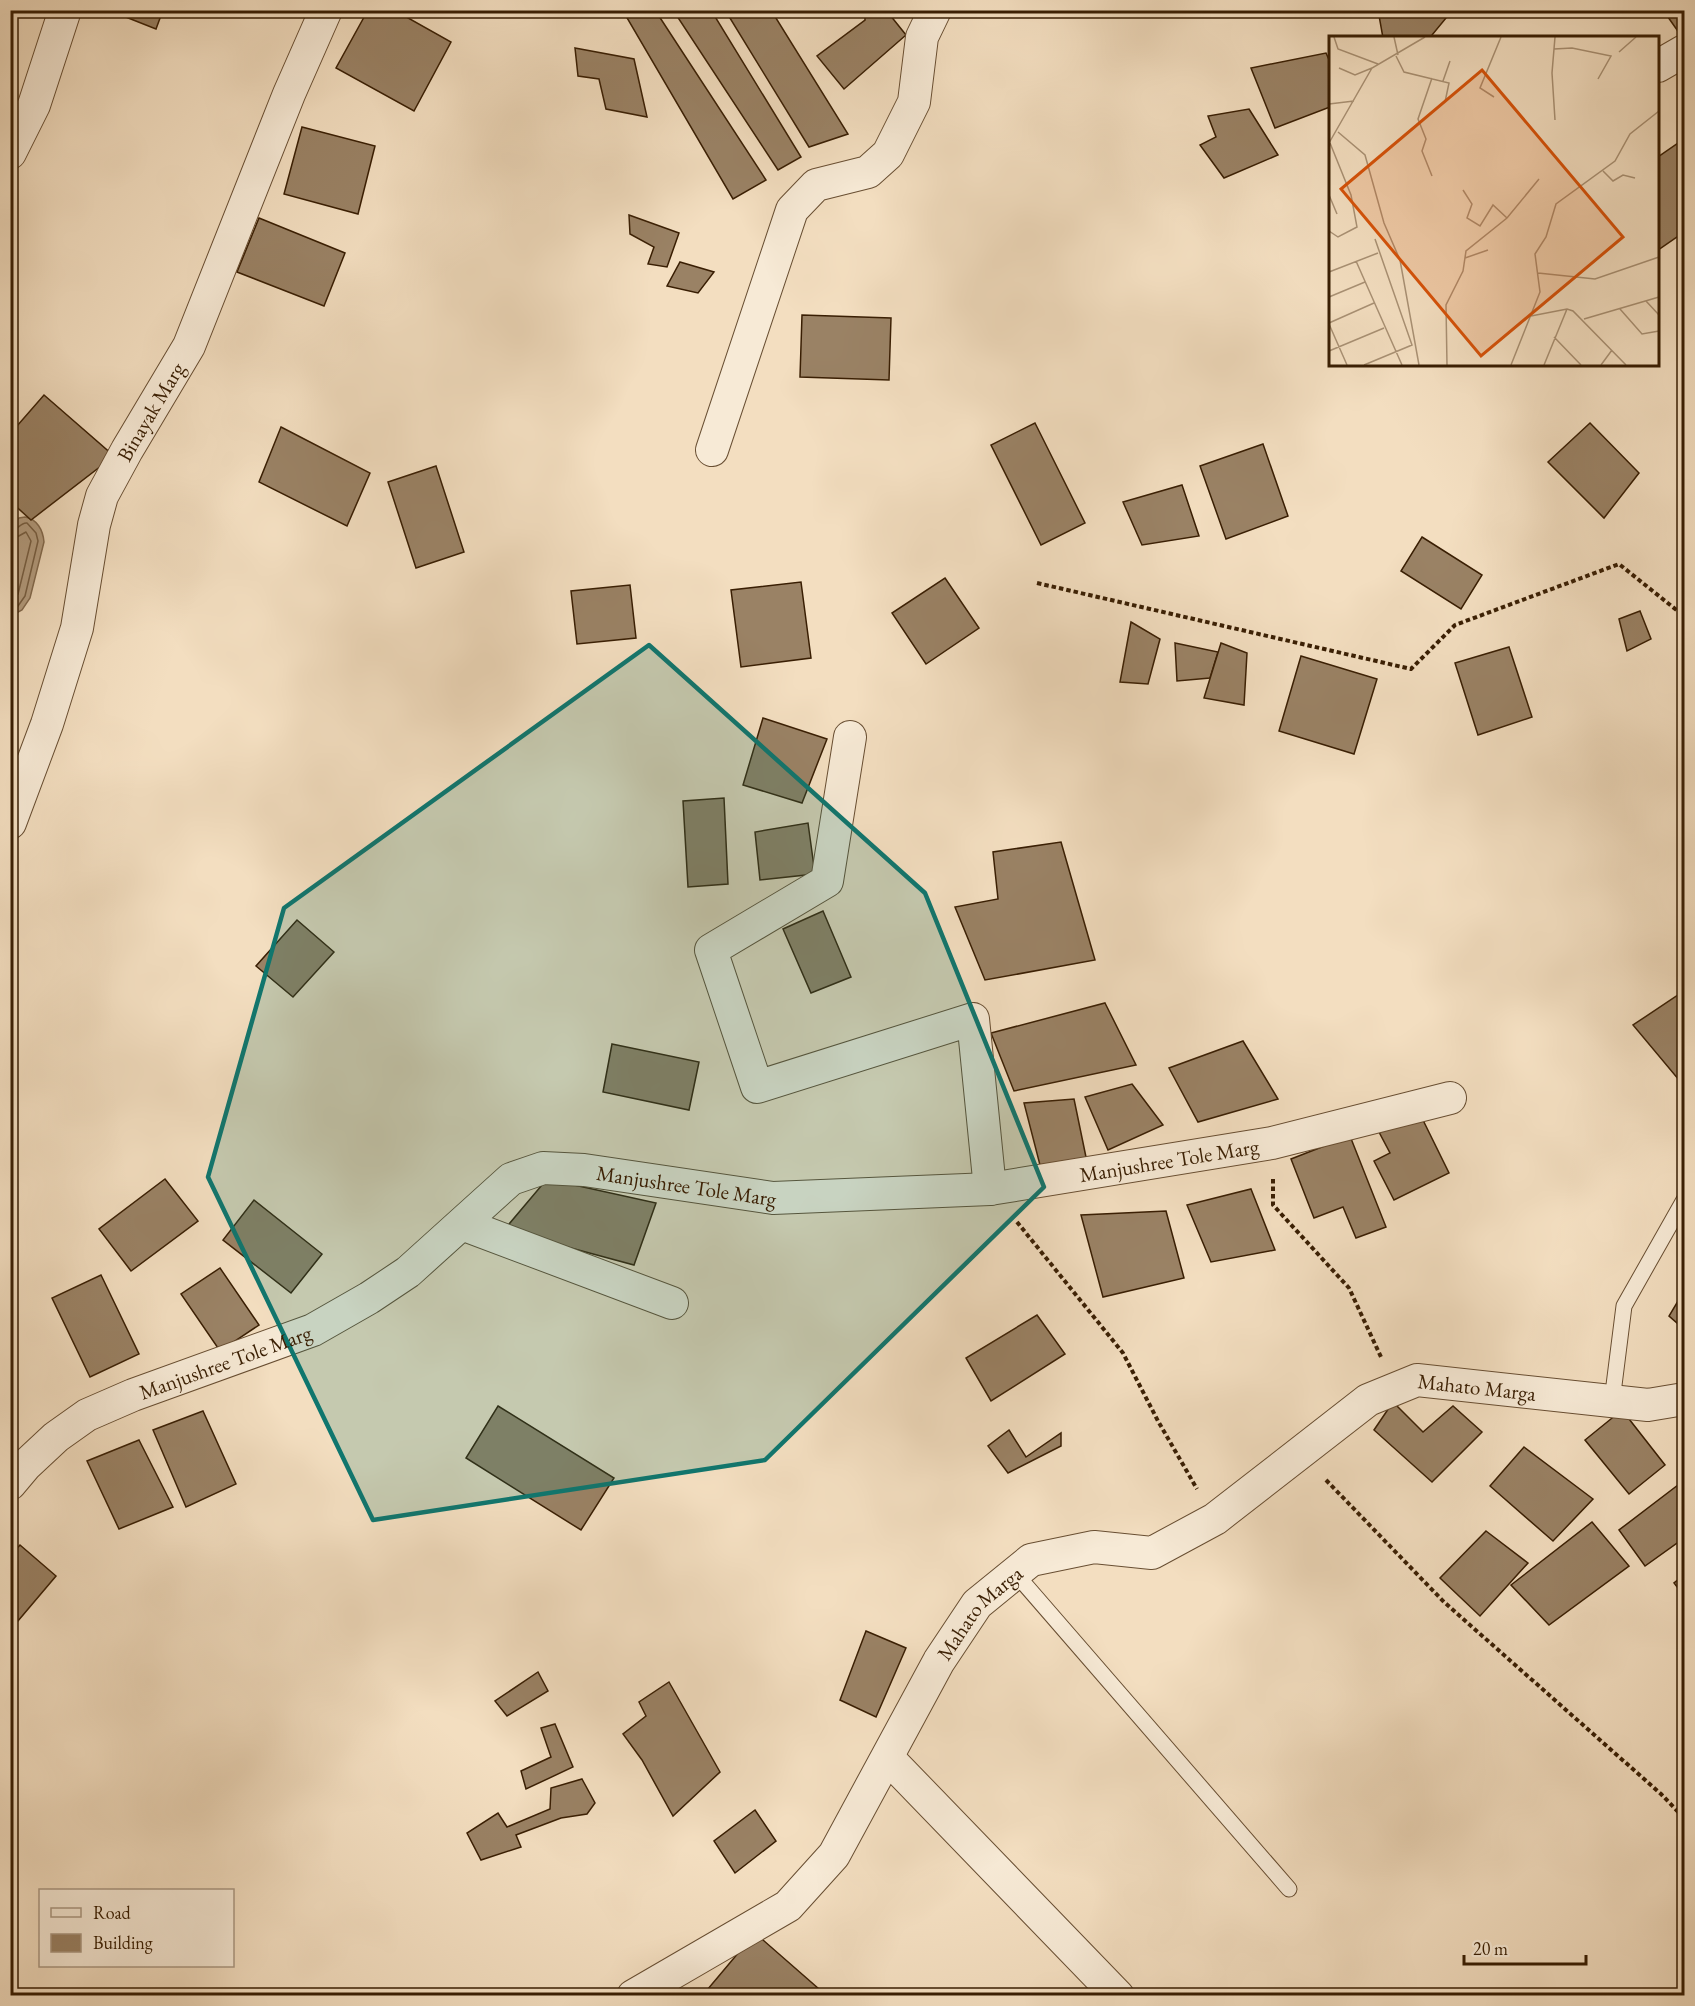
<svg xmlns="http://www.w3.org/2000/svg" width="1695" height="2006" viewBox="0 0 1695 2006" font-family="'EB Garamond',serif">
  <rect width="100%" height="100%" fill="#f3dec0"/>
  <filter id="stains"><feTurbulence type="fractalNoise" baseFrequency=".00333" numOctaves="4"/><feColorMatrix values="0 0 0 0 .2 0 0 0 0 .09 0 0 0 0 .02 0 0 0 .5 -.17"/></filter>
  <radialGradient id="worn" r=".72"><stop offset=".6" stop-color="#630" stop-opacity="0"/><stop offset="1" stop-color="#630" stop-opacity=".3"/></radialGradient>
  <path fill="#b49d80" stroke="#836a4e" stroke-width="1.5" d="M25,517C37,519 43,530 44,542L30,598L22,610L11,616L10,527L19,518Z"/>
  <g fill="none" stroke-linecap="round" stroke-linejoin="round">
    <g stroke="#765e42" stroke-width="1.5">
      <path d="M10,531C18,531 20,522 27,523L36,533L38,541L25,596L18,606L10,610"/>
      <polyline points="10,538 17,537 26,532 31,541 18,594 10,602"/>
    </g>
  </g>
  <g fill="#9a8265" stroke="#391e03" stroke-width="1.5">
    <polygon points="108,10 163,10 156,29"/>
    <polygon points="368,10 394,10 451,42 414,111 336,68"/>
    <polygon points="655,10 766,180 733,199 623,11"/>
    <polygon points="673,10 711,10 801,157 778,170"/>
    <polygon points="725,10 771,10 848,134 809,147"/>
    <polygon points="865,10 886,10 906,35 844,89 817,56 865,20"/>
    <polygon points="1378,10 1439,10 1446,18 1432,35 1432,38 1383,38"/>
    <polygon points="1663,10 1684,10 1684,35 1682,37"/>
    <polygon points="575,48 634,59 647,117 606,109 599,79 578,76"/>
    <polygon points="1326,53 1330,62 1330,107 1275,128 1251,68"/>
    <polygon points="1249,109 1278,155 1224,178 1200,145 1216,137 1208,116"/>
    <polygon points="302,127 375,146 358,214 284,194"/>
    <polygon points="1684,139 1684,232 1658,250 1658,157"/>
    <polygon points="629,215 679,233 667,267 648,264 654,247 630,234"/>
    <polygon points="259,218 345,253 324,306 237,272"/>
    <polygon points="680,262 714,272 698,293 667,286"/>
    <polygon points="802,315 891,318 889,380 800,377"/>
    <polygon points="44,395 114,456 31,520 10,501 10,434"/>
    <polygon points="1035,423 1085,523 1041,545 991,445"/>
    <polygon points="1590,423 1639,473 1604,518 1548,462"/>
    <polygon points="281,427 370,473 347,526 259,482"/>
    <polygon points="1263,444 1288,516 1226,539 1200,466"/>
    <polygon points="436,466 464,552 416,568 388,482"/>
    <polygon points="1182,485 1199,536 1142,545 1123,502"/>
    <polygon points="1422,537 1482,575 1461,609 1401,571"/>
    <polygon points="945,578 979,628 926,664 892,613"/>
    <polygon points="801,582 811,658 741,667 731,590"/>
    <polygon points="630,585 636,638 577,644 571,591"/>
    <polygon points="1640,611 1651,639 1627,651 1619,619"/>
    <polygon points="1131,622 1160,639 1148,684 1120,682"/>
    <polygon points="1175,643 1218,652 1210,678 1177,681"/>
    <polygon points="1221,643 1247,653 1244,705 1204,698"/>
    <polygon points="1509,647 1532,717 1478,735 1455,663"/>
    <polygon points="1301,656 1377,679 1354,754 1279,731"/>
    <polygon points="763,718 827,739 802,803 743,785"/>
    <polygon points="724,798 728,884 688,887 683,801"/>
    <polygon points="808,823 815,874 760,880 755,832"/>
    <polygon points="1061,842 1095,960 985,980 955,907 998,899 993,852"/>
    <polygon points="823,911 851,977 811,993 783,929"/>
    <polygon points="297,920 334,952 293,997 256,966"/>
    <polygon points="1684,991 1684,1086 1633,1025"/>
    <polygon points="1105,1003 1136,1065 1014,1091 991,1033"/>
    <polygon points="1243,1041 1278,1099 1198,1122 1169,1068"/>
    <polygon points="612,1044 699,1062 689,1110 603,1092"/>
    <polygon points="1132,1084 1163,1125 1108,1150 1085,1097"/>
    <polygon points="1074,1099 1087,1162 1041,1169 1024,1103"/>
    <polygon points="1419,1112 1449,1173 1394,1200 1374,1161 1390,1153 1379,1132"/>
    <polygon points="1350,1136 1386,1227 1356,1238 1343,1207 1314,1218 1291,1159"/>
    <polygon points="165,1179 198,1221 131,1271 99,1229"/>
    <polygon points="547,1179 656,1203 634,1265 504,1230"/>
    <polygon points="1251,1189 1275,1250 1211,1262 1187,1205"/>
    <polygon points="254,1200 322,1254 291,1293 223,1240"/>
    <polygon points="1166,1211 1184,1278 1103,1297 1081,1215"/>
    <polygon points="220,1268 259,1325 220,1351 181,1294"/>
    <polygon points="101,1275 139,1354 90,1377 52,1298"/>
    <polygon points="1684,1291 1684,1329 1669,1316"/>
    <polygon points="1037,1315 1065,1354 991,1401 966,1358"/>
    <polygon points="1393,1402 1423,1432 1453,1406 1482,1432 1432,1482 1374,1430"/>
    <polygon points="498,1406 614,1478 581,1530 466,1458"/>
    <polygon points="1622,1410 1665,1465 1629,1494 1585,1440"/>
    <polygon points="1682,1410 1684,1410 1684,1464 1681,1464"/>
    <polygon points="203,1411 236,1484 186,1507 153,1430"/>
    <polygon points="1009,1430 1026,1457 1061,1433 1061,1446 1008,1473 988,1446"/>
    <polygon points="139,1440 173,1507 119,1529 87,1461"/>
    <polygon points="1524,1447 1593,1499 1553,1541 1490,1486"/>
    <polygon points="1678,1485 1684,1493 1684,1538 1645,1566 1619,1530"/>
    <polygon points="1592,1522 1629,1566 1549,1625 1511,1585"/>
    <polygon points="1486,1531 1528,1563 1480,1616 1440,1578"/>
    <polygon points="20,1545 56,1576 12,1628 10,1556"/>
    <polygon points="1684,1575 1684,1596 1674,1583"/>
    <polygon points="866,1631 906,1648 876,1717 840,1700"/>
    <polygon points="538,1672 548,1691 507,1716 495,1701"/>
    <polygon points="669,1682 720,1772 673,1816 642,1760 623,1734 646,1716 639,1702"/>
    <polygon points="555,1724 573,1767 526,1789 521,1771 551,1757 541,1728"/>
    <polygon points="582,1779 595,1803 587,1814 561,1818 516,1835 521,1847 481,1860 467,1833 498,1813 507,1827 550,1809 551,1788"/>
    <polygon points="755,1810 776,1841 735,1873 714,1841"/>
    <polygon points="755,1933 827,1996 702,1996"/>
  </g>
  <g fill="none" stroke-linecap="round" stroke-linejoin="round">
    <g stroke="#684e32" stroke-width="17">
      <g id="lane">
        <polyline points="1612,1401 1624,1306 1684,1200"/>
        <polyline points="1015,1573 1289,1889"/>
      </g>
    </g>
    <g stroke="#684e32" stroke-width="34">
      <g id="street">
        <polyline points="1658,66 1684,51"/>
        <polyline points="10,153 34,105 65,10"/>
        <polyline points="712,450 792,210 816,185 868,172 888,154 914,102 922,37 935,10"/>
        <polyline points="850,737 827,881 711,950 757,1087 973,1019 990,1189"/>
        <path id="s1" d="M10,823L47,724L77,628L94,525L102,496L127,450L189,346L289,94L326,10"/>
        <polyline points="462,1224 672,1303"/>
        <path id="s2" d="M10,1484L26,1465L56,1437L87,1415L133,1395L313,1330L369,1298L408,1272L511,1179L543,1168L584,1170L773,1198L990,1189L1272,1143L1450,1098"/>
        <polyline points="888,1758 1118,1996"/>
        <path id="s3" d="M633,1996L788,1906L834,1855L939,1661L977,1604L1031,1560L1094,1547L1152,1553L1215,1519L1368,1400L1417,1380L1648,1405L1684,1399"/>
      </g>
    </g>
    <g stroke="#391e03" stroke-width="4" stroke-dasharray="4.5 3" stroke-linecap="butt">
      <polyline points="1037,583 1411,669 1455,625 1619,564 1684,616"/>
      <polyline points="1273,1179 1273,1205 1349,1288 1381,1357"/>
      <polyline points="1017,1222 1123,1353 1158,1421 1197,1489"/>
      <polyline points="1326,1480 1444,1602 1661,1794 1684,1818"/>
    </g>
    <use href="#lane" stroke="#f7ead6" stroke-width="15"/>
    <use href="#street" stroke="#f7ead6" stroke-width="32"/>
  </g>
  <path fill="#0f766e" fill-opacity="0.2" stroke="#0f766e" stroke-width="4.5" stroke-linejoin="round" d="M649,645L925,893L1044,1187L765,1460L373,1520L208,1177L284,908Z"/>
  <g text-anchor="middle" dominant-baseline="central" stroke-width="6" stroke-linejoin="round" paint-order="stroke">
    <g font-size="21" fill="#391e03" stroke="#f7ead6">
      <text stroke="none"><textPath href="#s1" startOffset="438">Binayak Marg</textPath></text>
      <text stroke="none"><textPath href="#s2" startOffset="1260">Manjushree Tole Marg</textPath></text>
      <text stroke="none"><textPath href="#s2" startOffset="774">Manjushree Tole Marg</textPath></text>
      <text stroke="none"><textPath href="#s2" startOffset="252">Manjushree Tole Marg</textPath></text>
      <text stroke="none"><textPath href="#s3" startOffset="1108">Mahato Marga</textPath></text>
      <text stroke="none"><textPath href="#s3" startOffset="532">Mahato Marga</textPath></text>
    </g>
  </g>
  <g transform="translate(1329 36)">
    <rect width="330" height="330" fill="#f3dec0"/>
    <path fill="none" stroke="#a99174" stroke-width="1.5" d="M5,1L9,13L49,28M65,1L69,19M226,1L223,37L226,84M225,13L243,12L282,20L269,43M290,16L307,1M67,20L75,36L120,47L116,66M10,32L26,39L43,32M103,42L89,83L97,103L93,115L103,140M114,45L121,25M165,61L151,52L172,1M0,68L25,65M9,96L36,119L55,187L71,224L90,329M0,107L43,32L96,1M274,135L284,145L294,139L306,142M134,154L143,168L138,182L151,190L164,169L178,182M0,159L8,178M0,195L9,201L28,191L22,159L1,107M136,222L159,214M27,225L73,329M0,236L49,217M209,237L266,243L330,221M0,261L36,246M317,265L330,279M291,273L313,298L330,295M202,280L238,273L244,275L297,329M255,283L330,261M0,287L45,267M0,288L18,329M225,301L252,329M0,315L55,292M35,329L83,309L46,203M118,329L117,269L134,235L137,215L178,182L210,143M182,329L211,256L206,218L217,201L227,168L286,125L301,98L330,75M215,329L238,273M272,329L283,314"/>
    <path fill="#d6530b" fill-opacity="0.15" stroke="#d6530b" stroke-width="3" d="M153,34L294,201L152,320L12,153Z"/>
    <rect width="330" height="330" fill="none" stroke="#391e03" stroke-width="3"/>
  </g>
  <rect width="1695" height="2006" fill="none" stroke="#f3dec0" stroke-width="36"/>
  <rect x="12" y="12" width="1671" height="1982" fill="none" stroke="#391e03" stroke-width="3"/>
  <rect x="18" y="18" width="1659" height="1970" fill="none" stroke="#391e03" stroke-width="1.5"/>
  <rect x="39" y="1889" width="195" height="78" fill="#f7ead6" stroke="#ab9882" stroke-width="1.5"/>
  <rect x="51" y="1908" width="30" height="9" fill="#f7ead6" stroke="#ab9882" stroke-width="1.5"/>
  <text x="93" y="1919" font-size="18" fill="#391e03">Road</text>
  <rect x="51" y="1934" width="30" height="18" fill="#9a8265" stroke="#ab9882" stroke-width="1.5"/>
  <text x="93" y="1949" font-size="18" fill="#391e03">Building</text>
  <path d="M1464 1955v9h122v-9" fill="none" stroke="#391e03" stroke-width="3"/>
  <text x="1473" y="1955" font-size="18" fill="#391e03" stroke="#f7ead6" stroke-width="4.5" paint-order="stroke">20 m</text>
  <rect width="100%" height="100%" filter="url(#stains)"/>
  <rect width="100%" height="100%" fill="url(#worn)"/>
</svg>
